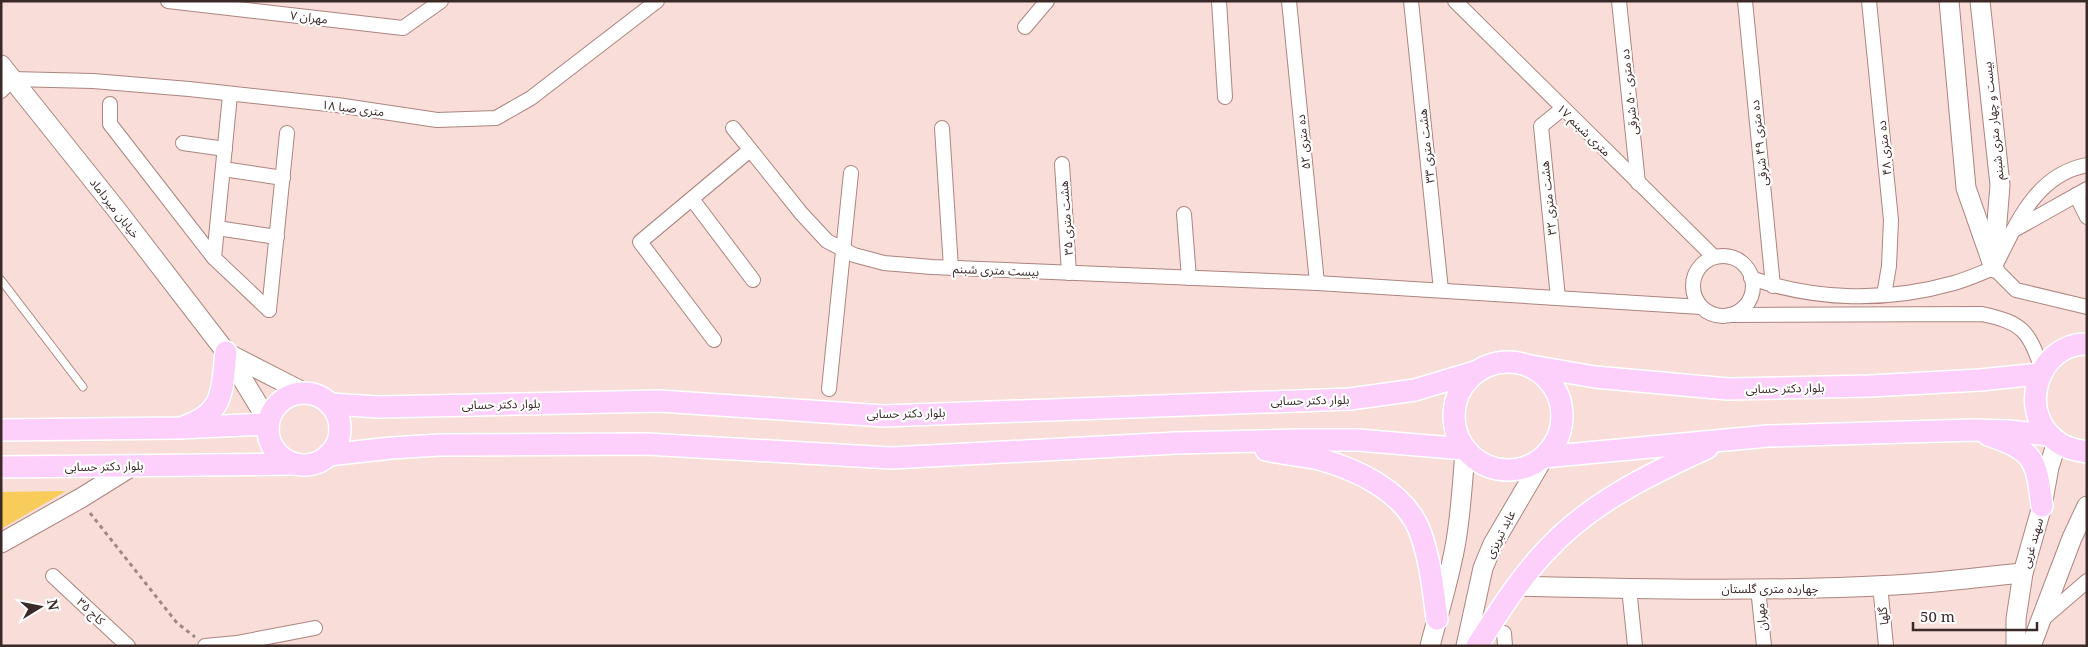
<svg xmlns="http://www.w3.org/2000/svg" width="2088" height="647" viewBox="0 0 2088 647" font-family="'Noto Serif','Noto Sans Arabic',serif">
  <rect width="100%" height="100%" fill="#f9ddd9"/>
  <polygon fill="#f8cc5b" points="66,491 1,529 1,492"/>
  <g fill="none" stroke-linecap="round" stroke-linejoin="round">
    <g stroke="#ad847e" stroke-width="9">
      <polyline id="lane" points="1,280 83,387"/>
    </g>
    <g stroke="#ad847e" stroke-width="16">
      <g id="street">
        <polyline points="168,1 403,28 441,1"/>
        <polyline points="1219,1 1225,97"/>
        <polyline points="1289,1 1317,283"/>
        <polyline points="1411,1 1441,290"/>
        <polyline points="1455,1 1714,257"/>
        <polyline points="1619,1 1638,183"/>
        <polyline points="1745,1 1773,286"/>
        <polyline points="1869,1 1891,220 1889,266 1884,295"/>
        <polyline points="1025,27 1047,1"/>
        <polyline points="1,91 12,79 93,81 189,89 337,105 437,120 496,118 531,98 657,1"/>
        <polyline points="230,95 214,258 269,310"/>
        <polyline points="110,104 110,124 214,258"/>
        <polyline points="733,128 801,213 827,241 854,255 884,263 932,267 1317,283 1701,307"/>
        <polyline points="942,128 951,268"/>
        <polyline points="183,143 225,149"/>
        <polyline points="1062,164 1069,273"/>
        <polyline points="223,169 283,178"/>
        <polyline points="2076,195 2087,217"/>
        <polyline points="692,199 753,280"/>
        <polyline points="1184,214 1189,278"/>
        <polyline points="217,228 277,237"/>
        <polyline points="2014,230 2087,189"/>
        <circle cx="1723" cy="286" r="30"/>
        <polyline points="1994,268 2016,290 2087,307"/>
        <path d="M1751,278C1817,301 1887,302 1954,283C1968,279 1981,273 1994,268C2016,226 2034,175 2087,165"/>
        <polyline points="1558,298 1541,126 1562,109"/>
        <polyline points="269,310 287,133"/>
        <path d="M1730,315L1982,314C2023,323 2028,330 2042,369"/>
        <polyline points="714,340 640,242 750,150"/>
        <polyline points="829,389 851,173"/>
        <polyline points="53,576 128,646"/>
        <polyline points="1880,585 1886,646"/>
        <polyline points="1629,588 1635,646"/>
        <polyline points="1758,588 1764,646"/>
        <polyline points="2043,619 2087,581"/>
        <polyline points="1504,633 1505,646"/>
        <polyline points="205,646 237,643 315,628"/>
      </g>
    </g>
    <g stroke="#ad847e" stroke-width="21">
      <g id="secondary">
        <polyline points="1949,1 1966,188 1994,268"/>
        <polyline points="1980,1 2000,185 1994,260"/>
        <polyline points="1,65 116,209 226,352 268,421"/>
        <polyline points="227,353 305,393"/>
        <polyline points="1,543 81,498 134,465"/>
        <path d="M1516,586C1642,589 1769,592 1895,585C1937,583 1980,577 2023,573"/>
        <path d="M1430,646C1439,611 1450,577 1456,541C1461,511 1463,480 1465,449"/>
        <polyline points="1466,646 1483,568 1493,544 1544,457"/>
        <polyline points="2016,646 2016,619 2023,573 2042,506 2049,467 2057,442"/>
        <polyline points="2031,646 2072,538 2087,506"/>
      </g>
    </g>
    <g stroke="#fff" stroke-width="24">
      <g id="primary">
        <path d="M2087,344C2038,343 2017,411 2055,440C2064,448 2075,450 2087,452"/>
        <circle cx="1508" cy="416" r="54"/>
        <polyline points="1531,366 1595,377 1728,389 1870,386 1980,380 2039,374"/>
        <circle cx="304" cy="429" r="36"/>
        <polyline points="330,404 379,407 660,401 884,416 1350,399 1415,390 1478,371"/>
        <path d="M186,426C225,413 222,388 226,352"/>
        <polyline points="1,430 178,428 268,424"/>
        <path d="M1988,435C2035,451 2036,459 2042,506"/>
        <path d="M1266,450C1283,454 1302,455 1319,459C1356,469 1403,491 1419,529C1430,557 1433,588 1437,619"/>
        <polyline points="328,455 391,448 439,445 647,444 891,458 1176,443 1299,440 1358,440 1465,449"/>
        <polyline points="1544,457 1768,436 1974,430 2009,431 2049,435"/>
        <polyline points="1,467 296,464"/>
        <path d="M1477,646C1498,613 1518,581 1544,553C1588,504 1648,475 1707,448"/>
      </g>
    </g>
    <polyline stroke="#9f8885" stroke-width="3" stroke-dasharray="4 4" stroke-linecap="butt" points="90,513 177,623 195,637"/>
    <use href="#lane" stroke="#fff" stroke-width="7"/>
    <use href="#street" stroke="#fff" stroke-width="14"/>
    <use href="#secondary" stroke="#fff" stroke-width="19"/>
    <use href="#primary" stroke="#fdd0fb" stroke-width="21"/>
  </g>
  <g text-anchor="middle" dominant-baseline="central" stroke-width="4.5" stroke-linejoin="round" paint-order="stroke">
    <g font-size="12" fill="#3a2927" stroke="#fff">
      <text transform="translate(309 17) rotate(7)">مهران ۷</text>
      <text transform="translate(1629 92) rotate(-96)">ده متری ۵۰ شرقی</text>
      <text transform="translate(353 108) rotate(7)">متری صبا ۱۸</text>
      <text transform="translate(1993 121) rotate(-96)">بیست و چهار متری شبنم</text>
      <text transform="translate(1584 130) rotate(44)">۱۷ متری شبنم</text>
      <text transform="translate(1303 142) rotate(-96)">ده متری ۵۲</text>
      <text transform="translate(1759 143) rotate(-96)">ده متری ۴۹ شرقی</text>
      <text transform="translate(1426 146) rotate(-96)">هشت متری ۳۳</text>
      <text transform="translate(1884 148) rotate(-96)">ده متری ۴۸</text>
      <text transform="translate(1548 198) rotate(-96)">هشت متری ۳۲</text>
      <text transform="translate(115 208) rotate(52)">خیابان میرداماد</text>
      <text transform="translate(1066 218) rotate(-94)">هشت متری ۳۵</text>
      <text transform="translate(996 270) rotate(2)">بیست متری شبنم</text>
      <text transform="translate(1785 388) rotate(-1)">بلوار دکتر حسابی</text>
      <text transform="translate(1310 400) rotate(-1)">بلوار دکتر حسابی</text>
      <text transform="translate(501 404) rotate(-1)">بلوار دکتر حسابی</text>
      <text transform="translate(906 413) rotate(-1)">بلوار دکتر حسابی</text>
      <text transform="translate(104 466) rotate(-1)">بلوار دکتر حسابی</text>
      <text transform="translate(1500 534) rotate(-63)">عابد تبریزی</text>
      <text transform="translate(2032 543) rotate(-74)">سهند غربی</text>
      <text x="1770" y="588">چهارده متری گلستان</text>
      <text transform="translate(91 611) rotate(43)">کاج ۳۵</text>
      <text transform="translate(1883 616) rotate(-96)">گلها</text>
      <text transform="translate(1761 617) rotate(-96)">مهران</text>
    </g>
  </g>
  <rect width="2088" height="647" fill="none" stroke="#3a2927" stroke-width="5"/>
  <g transform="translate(40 607) rotate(80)" stroke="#ffffff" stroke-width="4" paint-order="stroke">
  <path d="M0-4L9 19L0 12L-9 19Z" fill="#3a2927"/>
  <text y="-8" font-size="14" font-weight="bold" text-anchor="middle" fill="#3a2927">N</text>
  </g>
  <path d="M1913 622v8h124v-8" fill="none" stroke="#3a2927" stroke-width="2.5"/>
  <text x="1920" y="622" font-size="15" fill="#3a2927" stroke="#ffffff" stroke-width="4" paint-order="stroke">50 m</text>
</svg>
